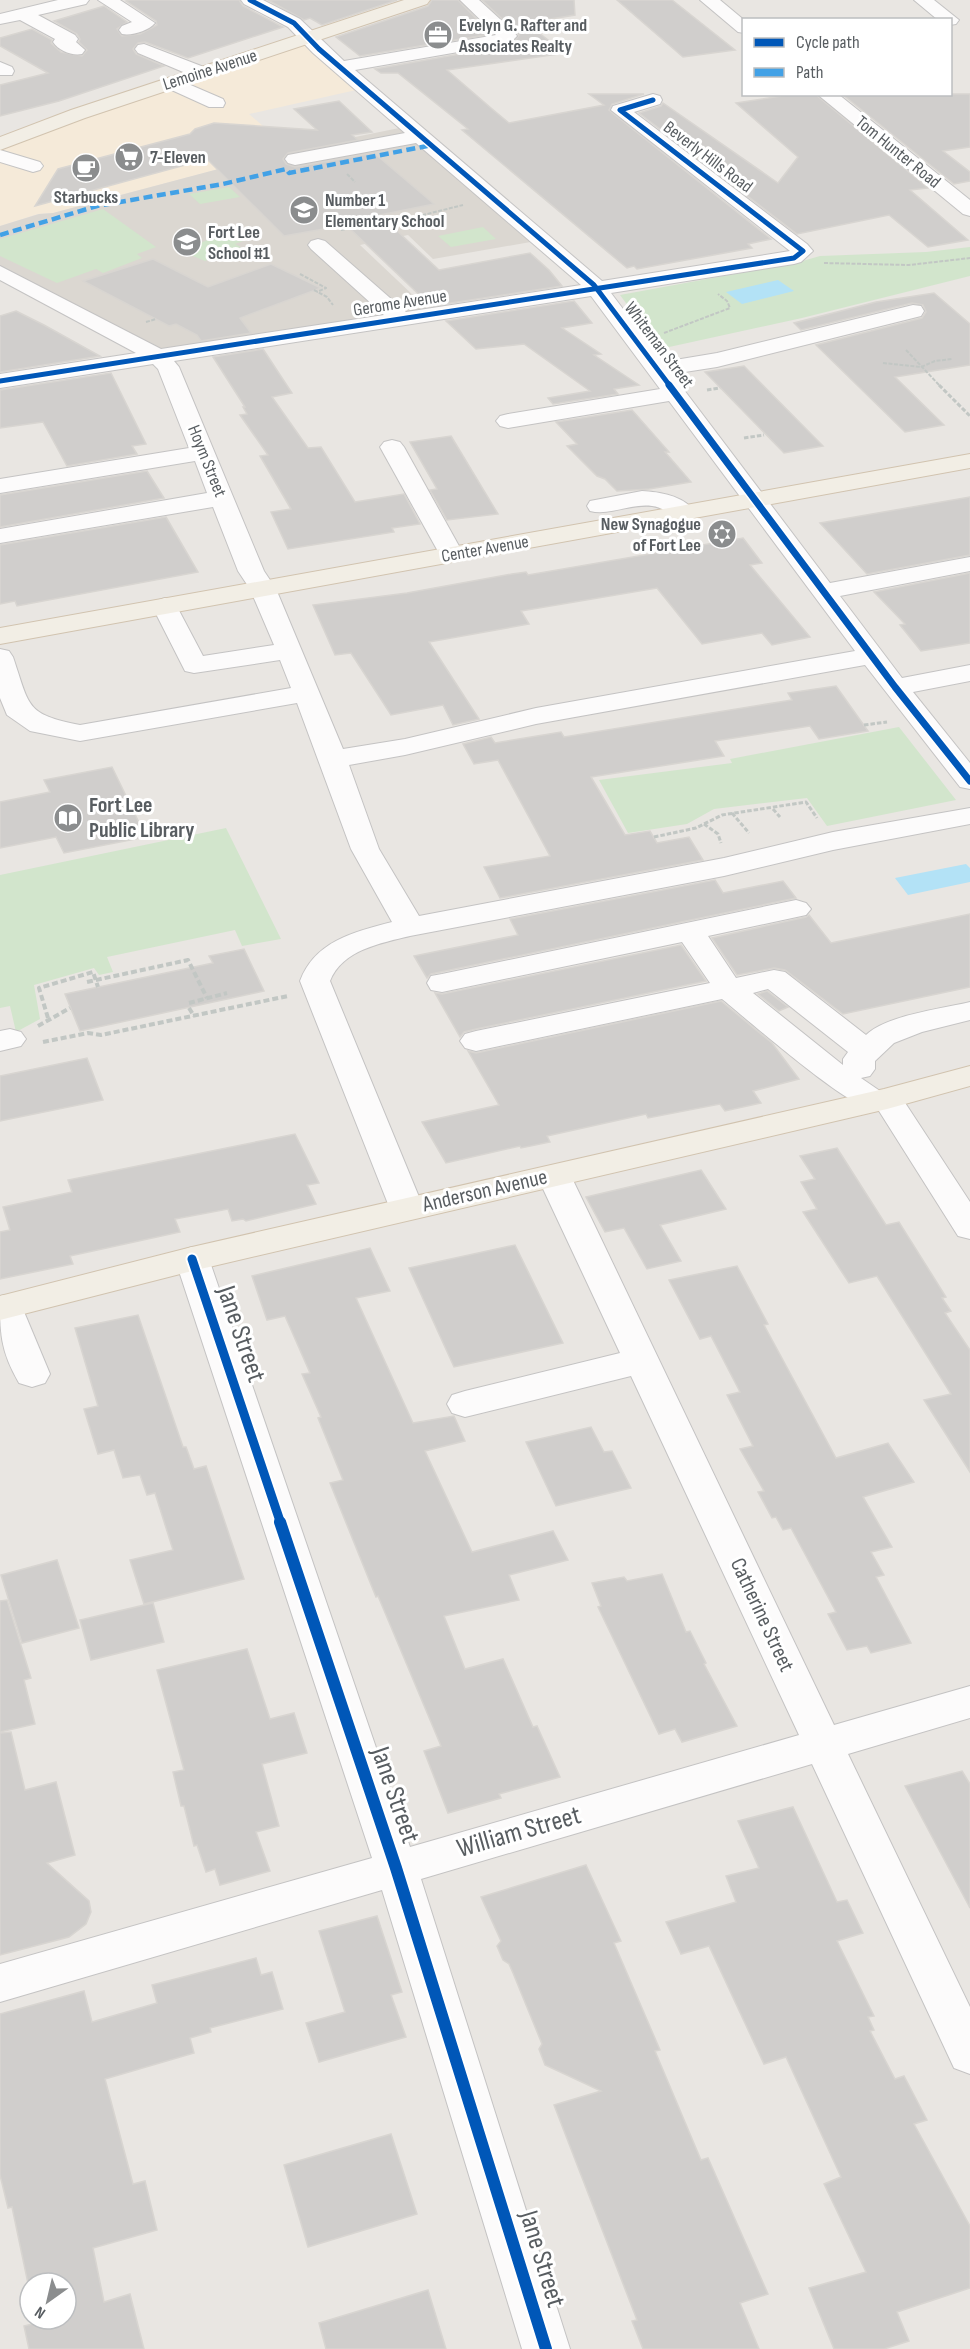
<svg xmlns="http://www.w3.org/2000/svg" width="970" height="2349" viewBox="0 0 970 2349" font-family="'Sofia Sans Condensed',sans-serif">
  <rect width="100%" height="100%" fill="#e9e6e2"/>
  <polygon fill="#f5ead9" points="308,38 365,88 249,114 291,150 53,213 38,214 0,226 0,144"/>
  <polygon fill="#dbd7d1" points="409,126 542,240 433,259 408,235 360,245 433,314 159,357 0,272 0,226 39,214 53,213 282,152"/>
  <g fill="#d2e5cc">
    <polygon points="229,187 240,197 200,204 189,194"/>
    <polygon points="103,209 156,247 137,254 142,258 103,273 96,269 57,283 0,256 0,239"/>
    <polygon points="483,227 496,239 451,247 438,236"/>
    <polygon points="217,236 226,240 234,237 243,241 235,244 241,247 205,261 181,251"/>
    <polygon points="970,247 970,276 802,318 660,349 620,295 799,262 820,256 926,252"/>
    <polygon points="899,727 956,800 827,826 807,798 714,809 687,824 628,833 599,780 732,763 730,759"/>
    <polygon points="226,828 281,939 242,946 235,930 107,957 113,972 99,975 94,968 34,985 40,1019 16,1032 10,1006 0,1008 0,875"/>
  </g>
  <g fill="#b3e2f6">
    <polygon points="778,280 794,291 742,304 726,292"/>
    <polygon points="966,864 970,868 970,882 908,895 895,878"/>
  </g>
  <g fill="#d0cecc" stroke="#d8d5d1" stroke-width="1.5">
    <polygon points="130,0 239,0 243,6 283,27 188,58 145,42 138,43 133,49 136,54 164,66 59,101 0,116 0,85 48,73 0,46 0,38 32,29 52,40 51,43 61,52 82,56 87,50 79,42 80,39 77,34 54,21 104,6 127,22 117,29 122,36 140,34 157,25 156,21 126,1"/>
    <polygon points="268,0 397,0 322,25 310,18 304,20"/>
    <polygon points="432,0 458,0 491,34 360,56 336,37 428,6"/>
    <polygon points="482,0 574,0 575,15 526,23 565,53 447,70 491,108 509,123 604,105 589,94 644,94 612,104 609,110 771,239 748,244 752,248 637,269 634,266 627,268 462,130 468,129 398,73 381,73 375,69 512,45 519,35"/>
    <polygon points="617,0 672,0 735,50 683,57"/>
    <polygon points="794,94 815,94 928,188 910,190 968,240 928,247 889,215 797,234 639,113 661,106 663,103 778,183 798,157 736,103"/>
    <polygon points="842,94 970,94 970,147 943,151 970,172 970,181 954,184"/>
    <polygon points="339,101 372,132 352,135 358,140 288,153 283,159 286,164 295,167 374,153 434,204 380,215 439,270 530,253 549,270 562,286 431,306 346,225 284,236 207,159 35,206 58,169 190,134 195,129 214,123 317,130 294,109"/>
    <polygon points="153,259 208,287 271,264 321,288 240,318 251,333 201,341 197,335 176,324 169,326 83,281"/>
    <polygon points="934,293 970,324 970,365 895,377 944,425 905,432 816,345 922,318 926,312 923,305 912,303 801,330 794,323 876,302"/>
    <polygon points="574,301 592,323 562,328 601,354 594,355 639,385 614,389 618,394 553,404 548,398 590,391 524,344 476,349 446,321"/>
    <polygon points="16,311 44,325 100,356 0,372 0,316"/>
    <polygon points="263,349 292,393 272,397 308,448 321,447 355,502 404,494 420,524 392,528 394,532 288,549 271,512 291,509 260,456 268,455 240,415 247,414 243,407 245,407 213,357"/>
    <polygon points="744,366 823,446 784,453 705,372"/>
    <polygon points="111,373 146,444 132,446 137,454 67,466 43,422 0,428 0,390"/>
    <polygon points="632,410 669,452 665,452 691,482 649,489 617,491 605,479 597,476 567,446 577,444 556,422"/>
    <polygon points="451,436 498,514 447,520 430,490 437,489 410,442"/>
    <polygon points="147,471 164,498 0,527 0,495"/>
    <polygon points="970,497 970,555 867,574 820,523"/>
    <polygon points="166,517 198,572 17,606 15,601 0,604 0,545"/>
    <polygon points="743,538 762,563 750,565 810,637 772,645 762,633 702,644 657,588 521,611 529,624 429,642 479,719 453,725 443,705 391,715 351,653 335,655 313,605 407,593 512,574 526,572 528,575"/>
    <polygon points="970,573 970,643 921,651 900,625 905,624 874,592"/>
    <polygon points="836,686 868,731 819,739 810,726 715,741 724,756 591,777 625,835 650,831 657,843 689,837 703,860 500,898 484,867 550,856 498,760 474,764 463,744 491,737 495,743 561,732 564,737 792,700 788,693"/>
    <polygon points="112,767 146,837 64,853 56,837 0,848 0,802 50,792 44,780"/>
    <polygon points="715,880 723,893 783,881 796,898 431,974 427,978 414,956 518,935 510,919"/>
    <polygon points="970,914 970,987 843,1014 785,970 774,968 737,975 712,938 806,917 809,915 831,943"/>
    <polygon points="681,945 706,981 476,1029 464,1032 460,1037 435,993 442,994"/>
    <polygon points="244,949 264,991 80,1031 65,994 213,963 209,956"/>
    <polygon points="767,991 788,1007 779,1011 758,994"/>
    <polygon points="721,1001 772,1043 799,1079 753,1091 761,1103 725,1111 720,1104 648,1118 646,1114 547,1136 550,1142 521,1148 520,1146 446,1163 422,1122 499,1105 468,1051 476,1053"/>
    <polygon points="87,1058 103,1100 0,1121 0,1076"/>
    <polygon points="295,1134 319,1183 307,1185 316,1204 246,1221 243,1219 232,1221 228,1209 175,1219 180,1232 70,1256 73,1264 0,1279 0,1232 10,1230 3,1207 72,1192 68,1180"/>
    <polygon points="837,1148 886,1225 899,1222 946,1297 942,1298 951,1311 945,1313 970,1350 970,1472 924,1400 951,1394 877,1276 849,1283 803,1212 817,1209 801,1182 815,1179 800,1156"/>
    <polygon points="701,1170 726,1209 660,1225 681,1261 647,1269 624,1228 605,1232 586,1197"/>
    <polygon points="515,1245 563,1343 454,1367 409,1268"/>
    <polygon points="370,1248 390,1291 356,1298 413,1423 454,1416 465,1441 425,1451 472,1552 553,1531 568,1560 509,1575 519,1600 444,1616 465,1669 503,1659 533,1727 537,1726 560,1777 499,1794 501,1798 448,1813 424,1751 441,1746 378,1596 376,1597 330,1483 343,1480 318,1418 321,1417 302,1374 310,1373 285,1316 267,1320 252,1276"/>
    <polygon points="737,1266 768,1324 764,1325 836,1458 888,1443 914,1482 863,1497 892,1547 871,1552 884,1575 876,1577 911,1643 871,1653 867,1646 847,1650 828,1614 836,1612 791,1528 783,1530 776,1517 772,1518 758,1492 764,1491 740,1449 753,1446 727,1395 740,1392 711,1336 700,1339 669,1280"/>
    <polygon points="138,1315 183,1447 186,1447 194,1469 206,1466 244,1579 144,1604 130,1560 173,1550 155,1493 147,1495 140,1475 123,1478 114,1450 98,1454 84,1409 98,1406 75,1328"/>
    <polygon points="591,1427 604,1452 612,1451 631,1488 556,1506 526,1442"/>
    <polygon points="57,1560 79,1628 22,1643 1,1575"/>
    <polygon points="662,1574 686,1632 690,1631 706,1663 704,1664 737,1726 682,1742 675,1729 659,1734 598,1607 601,1606 592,1583 624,1577 627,1581"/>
    <polygon points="7,1600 31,1678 24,1680 35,1724 0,1732 0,1601"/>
    <polygon points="153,1603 164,1642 91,1660 80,1620"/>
    <polygon points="247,1649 270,1719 294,1713 307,1753 262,1764 279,1826 256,1832 270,1871 220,1885 215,1869 206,1872 197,1845 194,1846 184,1806 181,1806 173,1772 184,1770 157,1670"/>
    <polygon points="11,1732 25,1790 56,1782 75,1855 47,1863 89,1901 91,1912 86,1924 69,1937 0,1955 0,1733"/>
    <polygon points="962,1771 970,1784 970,1908 905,1786"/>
    <polygon points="793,1807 837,1902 847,1900 863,1933 837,1941 874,2016 868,2017 874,2030 870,2031 895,2079 904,2076 927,2120 914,2124 970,2226 970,2288 897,2312 909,2341 884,2349 834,2349 809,2288 866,2272 824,2184 841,2177 786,2057 764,2064 709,1946 681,1954 666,1922 736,1902 726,1876 759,1868 738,1821"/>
    <polygon points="586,1865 621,1941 614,1943 660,2050 655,2051 701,2160 708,2158 768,2294 740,2303 759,2349 643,2349 632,2321 637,2320 554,2105 601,2091 545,2065 539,2049 542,2044 513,1973 509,1964 503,1960 497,1946 501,1941 481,1897"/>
    <polygon points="377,1916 402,1992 391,1995 406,2037 319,2062 306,2023 345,2012 319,1931"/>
    <polygon points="256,1958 261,1975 272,1972 283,2009 210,2028 211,2032 190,2038 194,2053 105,2079 133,2184 145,2181 157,2230 93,2248 104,2302 130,2294 144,2349 29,2349 24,2326 36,2323 35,2319 66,2319 66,2283 30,2283 30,2293 12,2207 8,2208 0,2175 0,2014 84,1991 92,2022 157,2003 152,1985"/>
    <polygon points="391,2134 417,2214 308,2247 284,2165"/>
    <polygon points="428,2290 446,2349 326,2349 319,2323"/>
  </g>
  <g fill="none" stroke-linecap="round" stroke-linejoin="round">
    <g stroke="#c4c3c3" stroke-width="2">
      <g id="minor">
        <path d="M58,0H89L86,4L38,15L75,35L78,39L76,42L85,50L82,54C72,56 59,51 53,42L55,39L20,20L0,24V14Z"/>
        <path d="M98,0H120L155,23C148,31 132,36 122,34L119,30L122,26L132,22Z"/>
        <path d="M241,0H263L300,19L344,61L496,35L460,0H479L514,32L517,36L510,43L504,44L355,70L602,281L790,251L611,110L613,106L653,94L660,96L662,100L660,104L634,112L807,244L813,251L801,262L794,264L611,293L663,362L717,353L913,305L921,306L924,311L921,316L717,367L672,374L830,583L970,557V571L840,596L902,678L970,665V681L913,692L970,763V789L960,787L865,665L536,724L405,755L349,765L379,849L419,916L724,858L833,832L970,808V824L833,850L724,876L410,936C381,943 342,950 330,981L424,1209L419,1217L407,1220L395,1217L390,1209L300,981C315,941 354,932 392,922L351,849L297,703L80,741L30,731L7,715L0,698V649L9,651L13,657C30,707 25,714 80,725L291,688L280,660L194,673L185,671L152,606L156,601L165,598L174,601L203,656L274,645L250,589L238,571L213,507L0,543V529L207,493L195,461L0,493V479L189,448L158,369L153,364L0,388V374L136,353L0,280V266L161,349L384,315L311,249L308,245L311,241L318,239L325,241L406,312L581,285L416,143L295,165L288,163L285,159L288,155L405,133L313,53L288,27L244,4ZM591,296L660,389L508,414L500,416L496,421L500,426L508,428L669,401L855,651L536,708L405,739L343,749L276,589L264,571L179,367L174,361Z"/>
        <polygon points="700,0 720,0 744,20 744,33 738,32"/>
        <polygon points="914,0 934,0 959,20 956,24 950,25 950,20 938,20"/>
        <polygon points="144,44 209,69 211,73 209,77 195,77 138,53 135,49 138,45"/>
        <polygon points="0,62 12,67 14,71 12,75 0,75"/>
        <polygon points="172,77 223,99 225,103 223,107 209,107 165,87 163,83 165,79"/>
        <polygon points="817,94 838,94 970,200 970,216 963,214"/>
        <polygon points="0,150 40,162 43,166 40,170 33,172 0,162"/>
        <polygon points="392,440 400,442 404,447 464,555 461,560 452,562 443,560 440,555 380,447 384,442"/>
        <path d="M642,491C661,492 684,496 695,512L692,517C674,521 668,508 652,506C631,503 610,516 590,511L587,506L590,501Z"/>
        <path d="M796,900L806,903L811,909L806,915L708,936L736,978L774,970L785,972L866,1035C887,1015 941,1009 970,1002V1020L922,1032L894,1043L875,1061V1069L870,1076L861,1078L880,1091L887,1089L898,1092L970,1202V1239L958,1236L879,1111C855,1115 746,1018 722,999L476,1051L465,1048L460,1041L465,1034L476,1031L710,983L682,942L442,992L431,990L427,983L431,976L442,974ZM768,989L848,1052L843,1059V1065L753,993Z"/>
        <polygon points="10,1029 21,1032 26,1039 21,1046 0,1051 0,1031"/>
        <polygon points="554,1165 566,1168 571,1176 834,1725 970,1686 970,1718 848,1754 970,2007 970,2074 954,2068 812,1764 421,1879 570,2349 522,2349 382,1890 0,2002 0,1964 372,1858 175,1259 180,1251 192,1247 204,1251 209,1259 410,1847 799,1735 631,1376 465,1417 452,1413 447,1404 452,1395 465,1391 620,1353 537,1176 542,1168"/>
        <path d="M5,1295L17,1299L22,1307L50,1374L45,1383L32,1387L19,1383C0,1350 0,1333 0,1296Z"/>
      </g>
    </g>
    <g stroke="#d1c3af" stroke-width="2">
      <g id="major">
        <polygon points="404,0 430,0 427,4 85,118 0,150 0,137 71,110"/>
        <polygon points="970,454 970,468 0,644 0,628"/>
        <polygon points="970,1066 970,1086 887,1109 192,1271 0,1320 0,1296 192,1247 884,1089"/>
      </g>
    </g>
    <g stroke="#c2c7c4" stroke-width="2" stroke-dasharray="4 1.5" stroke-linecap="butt">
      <polyline points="347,174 355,182"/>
      <polyline points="341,230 415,217 463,205"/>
      <polyline points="824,263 909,265 970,258"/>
      <polyline points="300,274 326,288 317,292"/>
      <polyline points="314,290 327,297 333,305"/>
      <polyline points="146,322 156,319"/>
      <polyline points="664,333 730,308 727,301 718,294"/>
      <polyline points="906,350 940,386"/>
      <polyline points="883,363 921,367 935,361 952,359"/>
    </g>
    <g stroke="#c2c7c4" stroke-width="3" stroke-dasharray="4.5 2" stroke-linecap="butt">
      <polyline points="939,385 970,416"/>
      <polyline points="707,390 720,388"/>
      <polyline points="744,438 764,435"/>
      <polyline points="864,725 887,722"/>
      <polyline points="773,809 780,817"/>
      <polyline points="732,813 749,833"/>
      <polyline points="704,824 718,834 721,843"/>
      <polyline points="654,837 696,828 722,815 806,802 817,818"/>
    </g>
    <g stroke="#c2c7c4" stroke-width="4" stroke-dasharray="6 3" stroke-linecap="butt">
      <polyline points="87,982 188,960 207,998"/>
      <polyline points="189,1003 227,993"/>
      <polyline points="189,1008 194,1016"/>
      <polyline points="48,1018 39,988 93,972 98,987"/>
      <polyline points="38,1026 70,1008"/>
      <polyline points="43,1042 88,1033 101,1035 288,996"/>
    </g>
    <use href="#minor" fill="#fcfbfb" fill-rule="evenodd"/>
    <use href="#major" fill="#f2eee5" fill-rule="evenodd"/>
    <polyline stroke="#42a1e6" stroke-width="4.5" stroke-dasharray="9 4.5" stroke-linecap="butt" points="0,235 97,206 223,184 286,169 289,173 432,145"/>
    <g stroke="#fff" stroke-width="8">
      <g id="cycleway-far3">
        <polyline points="250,0 294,23 319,49 594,285 670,386"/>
        <polyline points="0,381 794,258 803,251 620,110 653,100"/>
      </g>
    </g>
    <g stroke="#fff" stroke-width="10">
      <polyline id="cycleway-far2" points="669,385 895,687 970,781"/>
    </g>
    <g stroke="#fff" stroke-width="13">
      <polyline id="cycleway-far1" points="192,1259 281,1524"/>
    </g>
    <g stroke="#fff" stroke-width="16">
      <polyline id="cycleway" points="280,1522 396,1868 546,2349"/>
    </g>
    <use href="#cycleway-far3" stroke="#0057b8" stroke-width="5"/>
    <use href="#cycleway-far2" stroke="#0057b8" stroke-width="7"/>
    <use href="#cycleway-far1" stroke="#0057b8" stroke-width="9"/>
    <use href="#cycleway" stroke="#0057b8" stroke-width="12"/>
  </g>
  <defs>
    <g id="office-disc" transform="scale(1.5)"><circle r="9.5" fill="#8b8d8e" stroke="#fff"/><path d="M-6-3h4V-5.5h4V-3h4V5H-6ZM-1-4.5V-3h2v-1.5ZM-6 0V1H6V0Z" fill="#fff"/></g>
    <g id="supermarket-disc" transform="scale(1.5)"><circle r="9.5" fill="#8b8d8e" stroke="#fff"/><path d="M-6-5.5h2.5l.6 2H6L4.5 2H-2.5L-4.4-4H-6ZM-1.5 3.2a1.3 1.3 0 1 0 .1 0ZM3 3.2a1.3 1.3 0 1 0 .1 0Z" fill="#fff"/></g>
    <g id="cafe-disc" transform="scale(1.5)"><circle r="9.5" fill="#8b8d8e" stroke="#fff"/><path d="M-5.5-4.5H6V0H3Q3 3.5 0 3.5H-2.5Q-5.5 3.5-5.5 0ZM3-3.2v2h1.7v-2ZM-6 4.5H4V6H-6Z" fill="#fff"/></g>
    <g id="school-disc" transform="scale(1.5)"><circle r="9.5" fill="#8b8d8e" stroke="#fff"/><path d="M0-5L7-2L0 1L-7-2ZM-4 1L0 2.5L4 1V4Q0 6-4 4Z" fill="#fff"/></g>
    <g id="synagogue-disc" transform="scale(1.5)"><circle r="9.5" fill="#8b8d8e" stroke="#fff"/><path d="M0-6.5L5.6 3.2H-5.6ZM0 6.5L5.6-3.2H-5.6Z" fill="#fff"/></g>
    <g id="library-disc" transform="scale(1.5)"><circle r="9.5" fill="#8b8d8e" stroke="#fff"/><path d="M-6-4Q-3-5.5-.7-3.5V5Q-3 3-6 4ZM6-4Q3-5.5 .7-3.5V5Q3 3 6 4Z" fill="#fff"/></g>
  </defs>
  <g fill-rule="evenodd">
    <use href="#office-disc" x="438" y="35"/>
    <use href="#supermarket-disc" x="129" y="157"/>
    <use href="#cafe-disc" x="86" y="168"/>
    <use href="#school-disc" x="304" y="210"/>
    <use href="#school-disc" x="187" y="242"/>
    <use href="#synagogue-disc" x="722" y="534"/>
    <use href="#library-disc" x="68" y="818"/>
  </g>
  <g text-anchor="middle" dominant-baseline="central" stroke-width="6" stroke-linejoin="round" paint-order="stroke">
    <g font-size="18" font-weight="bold" fill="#585d61" stroke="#fff" text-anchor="start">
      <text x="459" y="25">Evelyn G. Rafter and<tspan x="459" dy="21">Associates Realty</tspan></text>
      <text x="150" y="157">7-Eleven</text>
      <text x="86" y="197" text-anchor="middle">Starbucks</text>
      <text x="325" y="200">Number 1<tspan x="325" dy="21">Elementary School</tspan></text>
      <text x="208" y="232">Fort Lee<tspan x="208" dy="21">School #1</tspan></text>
      <text x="701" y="524" text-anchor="end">New Synagogue<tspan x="701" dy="21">of Fort Lee</tspan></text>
    </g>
    <g font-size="18" fill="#585d61" stroke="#fff">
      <text transform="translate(210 70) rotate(-18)">Lemoine Avenue</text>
      <text transform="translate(898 152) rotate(39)">Tom Hunter Road</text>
      <text transform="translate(708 157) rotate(37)">Beverly Hills Road</text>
      <text transform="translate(400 303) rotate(-9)">Gerome Avenue</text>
      <text transform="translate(659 345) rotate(53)">Whiteman Street</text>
      <text transform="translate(207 461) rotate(68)">Hoym Street</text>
      <text transform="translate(485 549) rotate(-10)">Center Avenue</text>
    </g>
    <g font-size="22" font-weight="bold" fill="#585d61" stroke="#fff" text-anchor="start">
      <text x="89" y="805">Fort Lee<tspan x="89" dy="25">Public Library</tspan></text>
    </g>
    <g font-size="22" fill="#585d61" stroke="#fff">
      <text transform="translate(485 1191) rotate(-13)">Anderson Avenue</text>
      <text transform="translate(762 1615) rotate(65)">Catherine Street</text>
    </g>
    <g font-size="27" fill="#585d61" stroke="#fff">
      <text transform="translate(241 1334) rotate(71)">Jane Street</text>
      <text transform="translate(395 1795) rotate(71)">Jane Street</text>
      <text transform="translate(519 1832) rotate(-16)">William Street</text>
      <text transform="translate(542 2259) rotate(73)">Jane Street</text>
    </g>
  </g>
  <rect x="742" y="18" width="210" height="78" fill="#ffffff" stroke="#bcbec0" stroke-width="1.5"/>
  <rect x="754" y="38" width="30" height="9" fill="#0057b8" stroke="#bcbec0" stroke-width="1.5"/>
  <text x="796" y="48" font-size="18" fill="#585d61">Cycle path</text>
  <rect x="754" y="68" width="30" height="9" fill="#42a1e6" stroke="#bcbec0" stroke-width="1.5"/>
  <text x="796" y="78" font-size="18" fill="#585d61">Path</text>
  <g transform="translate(48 2301) rotate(214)"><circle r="28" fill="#ffffff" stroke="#bcbec0" stroke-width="1.5"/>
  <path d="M0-4.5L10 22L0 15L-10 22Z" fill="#8b8d8e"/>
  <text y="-9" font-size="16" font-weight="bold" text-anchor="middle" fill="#585d61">N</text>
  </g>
</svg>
